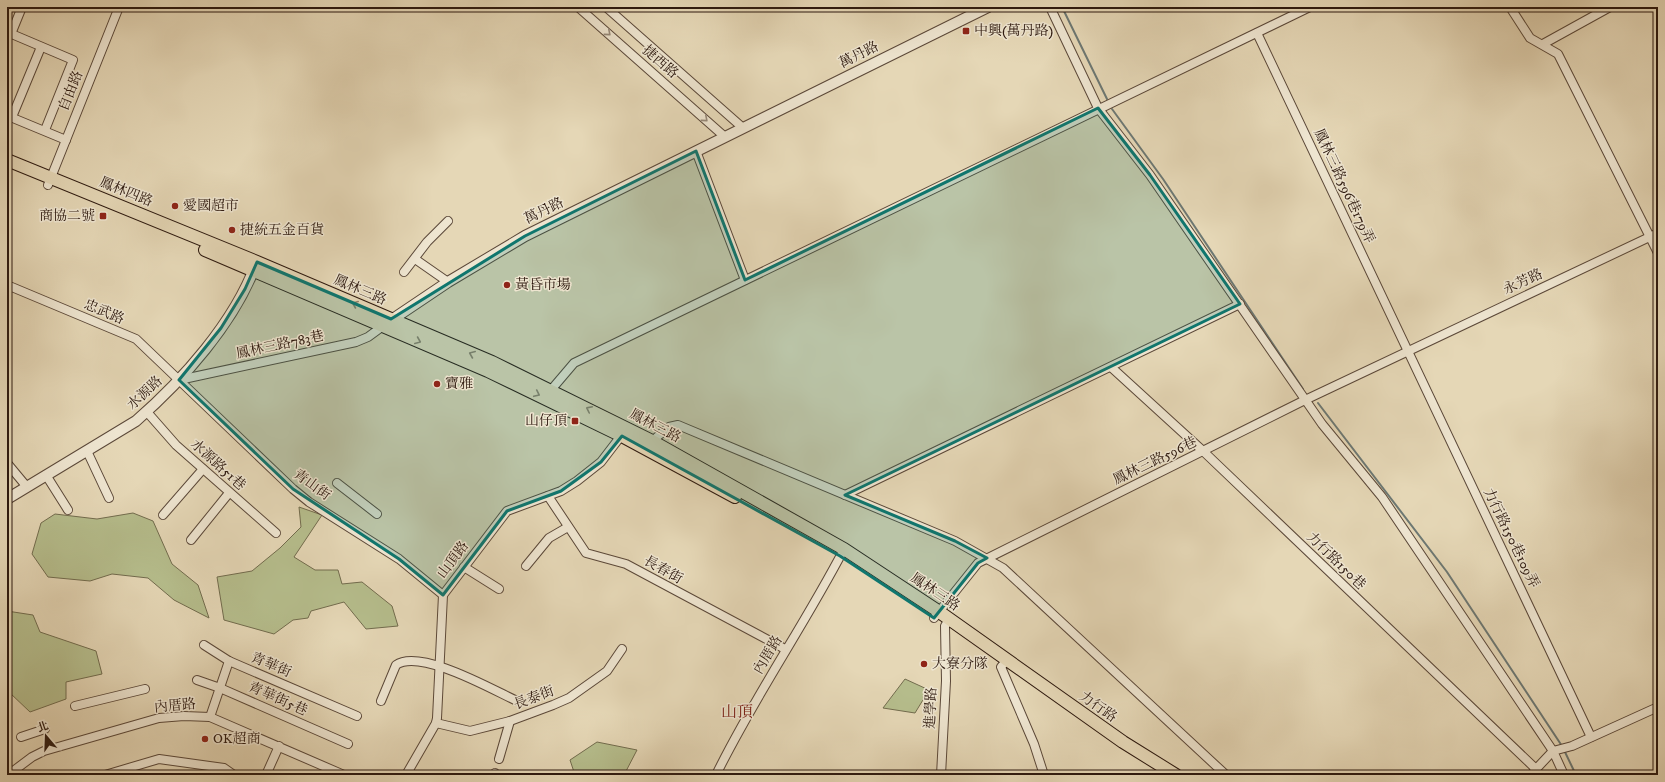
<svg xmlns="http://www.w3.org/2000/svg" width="1665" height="782" viewBox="0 0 1665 782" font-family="'IM FELL DW Pica','Noto Serif TC',serif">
  <rect width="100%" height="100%" fill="#e5d7b6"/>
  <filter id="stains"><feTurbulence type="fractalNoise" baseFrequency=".005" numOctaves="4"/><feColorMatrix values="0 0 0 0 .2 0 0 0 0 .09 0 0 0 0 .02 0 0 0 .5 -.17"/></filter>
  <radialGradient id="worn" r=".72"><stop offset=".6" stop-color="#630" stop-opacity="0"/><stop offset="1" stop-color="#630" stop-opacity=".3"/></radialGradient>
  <g fill="#b6be8d" stroke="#726c4e">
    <polygon points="299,507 322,515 294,557 315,570 338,570 342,584 362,582 392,606 398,626 366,629 344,602 311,611 308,618 293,620 274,634 224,620 217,577 252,571 280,548 301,527"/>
    <polygon points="133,513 153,521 172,564 198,585 209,618 174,600 148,578 112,574 90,581 48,577 32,554 41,523 55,514 97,519"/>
    <polygon points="7,611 33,615 40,632 96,651 102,674 66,682 66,699 30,712 10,693 7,695"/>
    <polygon points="905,679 929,690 915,713 883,708"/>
    <polygon points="597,742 637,750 624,775 575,775 570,760"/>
  </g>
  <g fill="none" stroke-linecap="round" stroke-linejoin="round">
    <g stroke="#6d7873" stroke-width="2">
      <polyline points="1062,7 1107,99"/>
      <polyline points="1112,109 1163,179 1303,389"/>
      <polyline points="1318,403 1447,572 1562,746"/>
      <polyline points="1564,750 1576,775"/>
    </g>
    <g stroke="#5b4839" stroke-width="10">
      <g id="minor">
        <polyline points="423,7 435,7"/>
        <polyline points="578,7 725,137"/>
        <polyline points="606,7 743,128"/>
        <polyline points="1050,7 1098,108 1150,175 1322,424 1382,497 1553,751 1564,775"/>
        <polyline points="1510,7 1530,38 1558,54 1658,253"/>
        <polyline points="7,32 73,60 45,130"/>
        <polyline points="1257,33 1591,737"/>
        <polyline points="11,34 22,7"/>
        <polyline points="1543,44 1610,7"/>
        <polyline points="8,116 66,140"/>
        <polyline points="12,117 41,47"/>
        <polyline points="696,151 745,280"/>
        <polyline points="48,185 119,7"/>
        <polyline points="415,259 448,282"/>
        <polyline points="404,272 427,242 448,221"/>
        <polyline points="7,285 136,339 293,489 309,502 399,559 443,595"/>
        <polyline points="1111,367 1203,451 1536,769 1531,775"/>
        <polyline points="179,380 356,342 368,337 383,326"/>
        <polyline points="551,390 574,363 1310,7"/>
        <polyline points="147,412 176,445 276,533"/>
        <polyline points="652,441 669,427 678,425 955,541 1003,568 1226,775"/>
        <polyline points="87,451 109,498"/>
        <polyline points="7,463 27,487"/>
        <polyline points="46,475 68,510"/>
        <polyline points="337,483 377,514"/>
        <polyline points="845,495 1240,304"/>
        <polyline points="548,496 586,553 626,564 785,649"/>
        <polyline points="163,515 203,469"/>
        <polyline points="191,540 229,493"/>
        <polyline points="526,566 549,538 568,527"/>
        <polyline points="464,567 499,589"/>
        <polyline points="934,618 978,563 1305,400 1658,233"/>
        <polyline points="204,645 229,661 357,716"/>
        <polyline points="1006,661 1001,667 1034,744 1044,775"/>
        <polyline points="197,680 220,688 348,744"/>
        <path d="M381,701L396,665C420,648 493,690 517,701"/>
        <polyline points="75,706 145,689"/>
        <polyline points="210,717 229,661"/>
        <polyline points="436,723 470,731 510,721 553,705 569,698 607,671 622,649"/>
        <polyline points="21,737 45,729"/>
        <polyline points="499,759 510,721"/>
        <polyline points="1536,769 1553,751 1572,746 1658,707"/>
        <polyline points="8,775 32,757 44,751 159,718 184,716 210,717 344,775"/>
        <polyline points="105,775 159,759 224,768 234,775"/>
        <polyline points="266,775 279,746"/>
        <polyline points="406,775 436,723 437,718 443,595 507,511 561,491 577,481 601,462 624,432"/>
        <polyline points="494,775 495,773"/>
        <path d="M716,775C754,697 804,626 844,549"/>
        <polyline points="941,775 946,681 945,626 949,619"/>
      </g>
    </g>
    <g stroke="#5b4839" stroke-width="12">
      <g id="tertiary">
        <polyline points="387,323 448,282 525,236 988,7"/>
        <path d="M7,499L136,421C183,380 234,323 256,264"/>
      </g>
    </g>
    <g stroke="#2d190f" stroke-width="14">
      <g id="primary">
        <polyline points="7,160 257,262 492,362 652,441 844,549 938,611 1123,742 1176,775"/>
        <polyline points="205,250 488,371 622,436 735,497"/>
      </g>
    </g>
    <use href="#minor" stroke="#eee5d0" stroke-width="8"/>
    <use href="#tertiary" stroke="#eee5d0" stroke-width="10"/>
    <use href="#primary" stroke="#e5d7b6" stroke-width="12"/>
  </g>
  <defs><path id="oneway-chevron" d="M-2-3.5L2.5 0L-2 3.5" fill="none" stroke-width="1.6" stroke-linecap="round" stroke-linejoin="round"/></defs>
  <g stroke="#978979">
    <use href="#oneway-chevron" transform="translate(608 33) rotate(41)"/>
    <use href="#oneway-chevron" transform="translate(705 119) rotate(41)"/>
  </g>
  <g stroke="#92826b">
    <use href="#oneway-chevron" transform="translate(355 304) rotate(-157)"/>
    <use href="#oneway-chevron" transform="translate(418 341) rotate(23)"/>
    <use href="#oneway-chevron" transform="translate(472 354) rotate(-157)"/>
    <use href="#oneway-chevron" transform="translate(537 394) rotate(25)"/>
    <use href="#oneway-chevron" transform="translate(589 409) rotate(-154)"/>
  </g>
  <path fill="#0f766e" fill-opacity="0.2" stroke="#0f766e" stroke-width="3" stroke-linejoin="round" d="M1098,108L1150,175L1240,304L845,495L955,541L987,558L978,563L934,618L840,556L622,436L601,462L561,491L507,511L443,595L399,559L293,489L179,380L221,328L245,289L257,262L391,319L525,236L696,151L745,280Z"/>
  <g fill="#8f2418" stroke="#eee5d0" stroke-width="1.5">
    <rect x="962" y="27" width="8" height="8" rx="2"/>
    <circle cx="175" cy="206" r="4"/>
    <rect x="99" y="212" width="8" height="8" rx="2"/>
    <circle cx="232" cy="230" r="4"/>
    <circle cx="507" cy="285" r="4"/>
    <circle cx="437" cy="384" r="4"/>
    <rect x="571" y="417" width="8" height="8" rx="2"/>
    <circle cx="924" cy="664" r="4"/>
    <circle cx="205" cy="739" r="4"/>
  </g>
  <g text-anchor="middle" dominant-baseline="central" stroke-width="3" stroke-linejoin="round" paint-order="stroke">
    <g font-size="14" fill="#2d190f" stroke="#eee5d0" text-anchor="start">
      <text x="974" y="31">中興(萬丹路)</text>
      <text x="183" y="206">愛國超市</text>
      <text x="95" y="216" text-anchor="end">商協二號</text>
      <text x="240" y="230">捷統五金百貨</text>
      <text x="515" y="285">黃昏市場</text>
      <text x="445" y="384">寶雅</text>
      <text x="567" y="421" text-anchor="end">山仔頂</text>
      <text x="932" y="664">大寮分隊</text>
      <text x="213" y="739">OK超商</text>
    </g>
    <g font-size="14" fill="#2d190f" stroke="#eee5d0">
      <text transform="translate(859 55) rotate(-27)">萬丹路</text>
      <text transform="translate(660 62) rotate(41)">捷西路</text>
      <text transform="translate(71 91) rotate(-68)">自由路</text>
      <text transform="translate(1344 186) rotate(65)">鳳林三路596巷179弄</text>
      <text transform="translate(126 192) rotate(22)">鳳林四路</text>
      <text transform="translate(544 211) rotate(-26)">萬丹路</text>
      <text transform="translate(1523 282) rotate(-25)">永芳路</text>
      <text transform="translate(360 290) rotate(23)">鳳林三路</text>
      <text transform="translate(104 312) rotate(23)">忠武路</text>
      <text transform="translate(280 345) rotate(-12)">鳳林三路783巷</text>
      <text transform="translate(145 393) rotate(-43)">水源路</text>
      <text transform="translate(655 426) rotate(28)">鳳林三路</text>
      <text transform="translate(1155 461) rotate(-26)">鳳林三路596巷</text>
      <text transform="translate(218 465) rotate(42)">水源路51巷</text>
      <text transform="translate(312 485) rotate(36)">青山街</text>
      <text transform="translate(1511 538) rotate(64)">力行路150巷109弄</text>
      <text transform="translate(453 560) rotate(-53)">山頂路</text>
      <text transform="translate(1336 561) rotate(44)">力行路150巷</text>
      <text transform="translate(663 570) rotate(29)">長春街</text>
      <text transform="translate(935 592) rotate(34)">鳳林三路</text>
      <text transform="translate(768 655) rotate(-59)">內厝路</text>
      <text transform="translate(271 665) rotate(23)">青華街</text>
      <text transform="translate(534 698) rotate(-21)">長泰街</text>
      <text transform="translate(278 699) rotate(24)">青華街5巷</text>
      <text transform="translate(175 706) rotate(-5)">內厝路</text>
      <text transform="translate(1098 707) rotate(35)">力行路</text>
      <text transform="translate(931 708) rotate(-87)">進學路</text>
    </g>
    <g font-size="16" fill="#7a1f14" stroke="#eee5d0">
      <text x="737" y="712">山頂</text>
    </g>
  </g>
  <rect width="1665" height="782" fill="none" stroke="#e5d7b6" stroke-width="24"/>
  <rect x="8" y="8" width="1649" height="766" fill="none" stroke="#2d190f" stroke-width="2"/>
  <rect x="12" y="12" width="1641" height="758" fill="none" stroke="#2d190f"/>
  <g transform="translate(46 736) rotate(341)" stroke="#eee5d0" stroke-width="3" paint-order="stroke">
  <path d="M0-3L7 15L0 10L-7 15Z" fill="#2d190f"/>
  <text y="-6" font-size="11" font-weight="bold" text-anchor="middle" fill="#2d190f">北</text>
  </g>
  <rect width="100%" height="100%" filter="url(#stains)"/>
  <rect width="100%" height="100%" fill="url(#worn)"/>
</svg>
